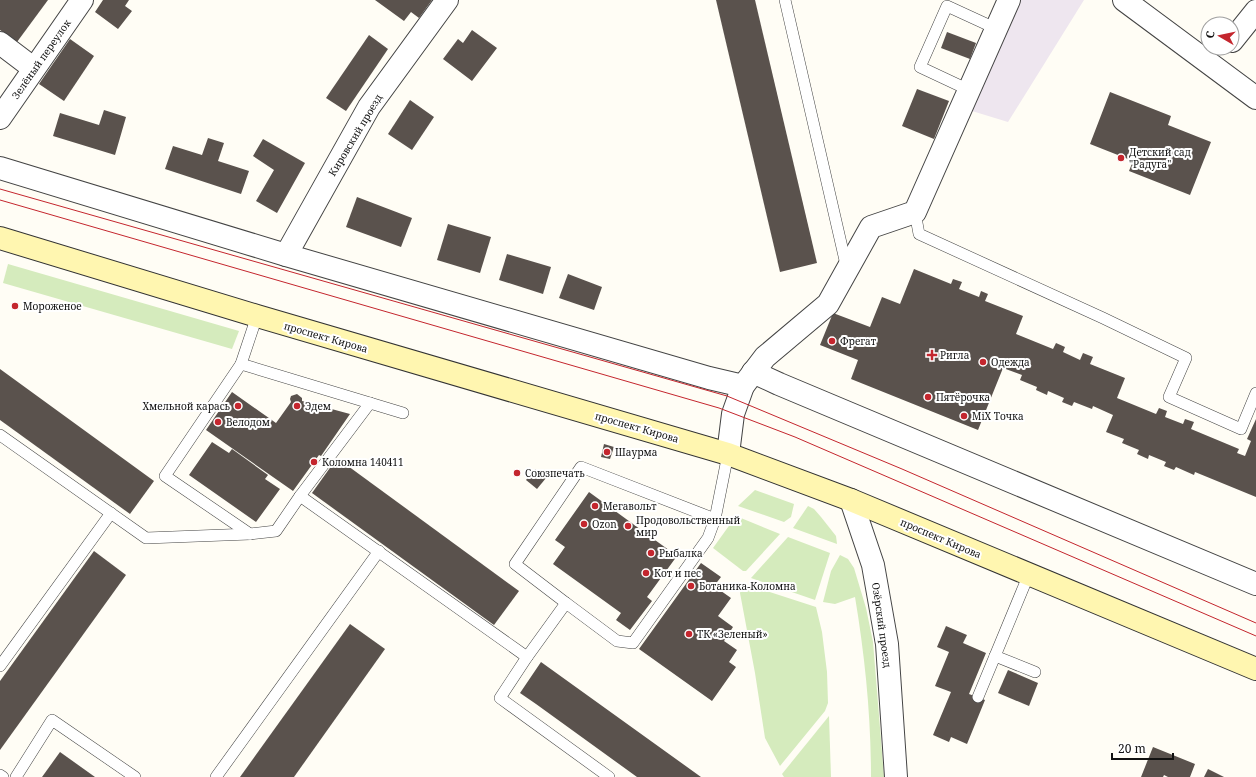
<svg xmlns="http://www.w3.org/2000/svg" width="1256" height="777" viewBox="0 0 1256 777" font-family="'Noto Serif',serif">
  <rect width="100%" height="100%" fill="#fffdf5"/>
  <polygon fill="#eee6ef" points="1016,0 1084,0 1008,122 972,111"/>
  <g fill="#d5ebbd">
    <polygon points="8,264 239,331 232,349 3,283"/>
    <polygon points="755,490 794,504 791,517 784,522 738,506"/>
    <polygon points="808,506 814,509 821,517 836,536 837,544 793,528"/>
    <polygon points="736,516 780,534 746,571 743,571 713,548"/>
    <polygon points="788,537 830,553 815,600 751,578"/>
    <path d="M840,555L848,559L854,568L866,608L873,642L884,777H871C871,716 865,657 855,597L835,604L823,602L831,571Z"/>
    <polygon points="745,584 816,607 822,632 827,672 828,703 825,711 780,766 765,738 755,673 740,593 742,586"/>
    <polygon points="829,716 831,777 784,777 782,774"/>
  </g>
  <g fill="#5a524d">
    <polygon points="0,0 48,0 17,42 0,30"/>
    <polygon points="103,0 129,0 125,6 132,11 118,29 95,12"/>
    <polygon points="375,0 432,0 419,18 411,12 404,21"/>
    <polygon points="716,0 755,0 817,263 780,272"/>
    <polygon points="472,30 497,48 472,81 443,59 458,39 463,43"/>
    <polygon points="947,32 976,43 970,59 941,48"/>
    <polygon points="369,35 388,49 346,111 326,98"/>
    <polygon points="70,39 94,56 64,101 39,84"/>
    <polygon points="917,89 949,101 934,139 902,126"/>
    <polygon points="1110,92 1171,116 1168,125 1211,142 1190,195 1129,171 1133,161 1090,144"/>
    <polygon points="410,100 434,117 412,150 388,134"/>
    <polygon points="104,110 126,117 115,155 53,136 60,113 99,125"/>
    <polygon points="208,138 224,143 218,161 249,171 241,194 165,169 173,146 202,155"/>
    <polygon points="263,139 305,163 277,213 256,201 274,170 253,156"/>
    <polygon points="357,197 412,218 401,247 346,227"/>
    <polygon points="448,224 491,237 480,273 437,260"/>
    <polygon points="507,254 551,267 543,294 499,280"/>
    <polygon points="914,269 951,284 953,279 962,282 959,289 979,297 981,291 988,294 985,301 1023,316 1016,334 1053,349 1056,343 1065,347 1063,352 1080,360 1083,353 1093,357 1090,364 1125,378 1117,398 1156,414 1159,408 1167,411 1165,417 1183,424 1185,419 1194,422 1191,429 1239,449 1237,453 1245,456 1251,441 1247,439 1256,419 1256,497 1195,472 1194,475 1176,467 1174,470 1164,466 1166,462 1149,455 1148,459 1137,454 1139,450 1122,443 1124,439 1106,432 1113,415 1093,406 1092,409 1074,402 1072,406 1062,402 1064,398 1048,391 1047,395 1036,390 1037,387 1020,380 1022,375 1003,368 978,430 851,379 858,360 820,345 833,313 870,327 882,297 900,304"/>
    <polygon points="568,274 602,287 594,310 559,298"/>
    <polygon points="0,369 154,481 130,514 0,420"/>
    <polygon points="232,392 276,423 291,402 290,399 291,396 297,394 302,398 302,401 350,414 321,456 319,455 293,491 206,430"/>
    <polygon points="212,442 229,453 232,449 268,475 265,479 280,489 256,522 189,475"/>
    <polygon points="604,444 614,447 610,459 601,457"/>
    <polygon points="337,458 519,591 494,625 312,493"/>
    <polygon points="535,469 546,478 537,489 526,480"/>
    <polygon points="589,492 677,556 647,597 652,601 630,630 616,620 621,613 553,564 565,547 555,540"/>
    <polygon points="94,551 126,575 0,750 0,681"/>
    <polygon points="701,563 721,577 714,586 731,598 718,616 733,627 724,641 737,650 729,662 736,667 712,701 639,649"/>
    <polygon points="350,624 385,649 294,777 240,777"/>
    <polygon points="946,626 967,635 963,643 986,653 969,694 985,700 967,744 951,737 949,742 933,735 951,692 935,686 949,652 937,647"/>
    <polygon points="541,662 701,777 637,777 536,704 520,693"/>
    <polygon points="1008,670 1038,683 1029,706 998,693"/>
    <polygon points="1153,747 1195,764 1190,777 1168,777 1164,775 1163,777 1141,777"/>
    <polygon points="60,752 95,777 42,777"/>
    <polygon points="1208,769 1224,777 1204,777"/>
  </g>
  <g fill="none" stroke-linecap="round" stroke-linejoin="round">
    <g stroke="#444" stroke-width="12">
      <g id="service">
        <polyline points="785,0 847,269"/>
        <polyline points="969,90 920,67 947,6 997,29"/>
        <polyline points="915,212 919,234 1103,318 1186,358 1169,397 1241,429 1256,393"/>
        <polyline points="241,364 403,413"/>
        <polyline points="0,435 146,538 250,534 276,531 300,496 527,657 566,603 617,641 633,643 708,538 715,519 728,454"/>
        <polyline points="300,496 370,403"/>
        <polyline points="250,534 165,476 241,364 257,316"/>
        <polyline points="566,603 515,564 581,467 715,519"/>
        <polyline points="995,656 1035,672"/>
        <polyline points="527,657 500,698 609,777"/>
        <polyline points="0,666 111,513"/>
        <polyline points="978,697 1029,574"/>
        <polyline points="0,775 3,777"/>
        <polyline points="16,777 52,720 135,777"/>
        <polyline points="216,777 379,551"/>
      </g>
    </g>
    <g stroke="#444" stroke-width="24">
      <g id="minor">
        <polyline points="1124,0 1256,98"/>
        <polyline points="1232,41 1256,11"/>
        <polyline points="0,43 33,68"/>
        <polyline points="0,118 82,0"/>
        <polyline points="0,168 286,255 709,378 743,386"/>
        <polyline points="286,255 369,107 447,0"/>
        <polyline points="753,372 779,384 1256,584"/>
        <polyline points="728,454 733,414 743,386 765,357 828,304 871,227 915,212 1009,0"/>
        <polyline points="851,500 873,565 887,644 896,777"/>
      </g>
    </g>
    <g stroke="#333" stroke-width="24">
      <polyline id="secondary" points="0,238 257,316 728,454 851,500 1256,669"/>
    </g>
    <use href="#service" stroke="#fff" stroke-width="11"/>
    <use href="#minor" stroke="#fff" stroke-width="22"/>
    <use href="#secondary" stroke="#fff6b0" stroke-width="22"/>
    <g stroke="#c4262e" stroke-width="1">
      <polyline points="0,189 727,396 902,469 1256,623"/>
      <polyline points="0,200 719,408 795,437 1256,636"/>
    </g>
  </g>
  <g fill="#c4262e" stroke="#fff" stroke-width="1.5">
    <circle cx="1121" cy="158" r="4"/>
    <circle cx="15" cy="306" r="4"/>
    <circle cx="832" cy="341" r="4"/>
    <path d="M930 349h4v4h4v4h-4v4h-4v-4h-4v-4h4z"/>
    <circle cx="983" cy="362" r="4"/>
    <circle cx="928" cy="397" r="4"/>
    <circle cx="238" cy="406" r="4"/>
    <circle cx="297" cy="406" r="4"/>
    <circle cx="964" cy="416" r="4"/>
    <circle cx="218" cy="422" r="4"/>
    <circle cx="607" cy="452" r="4"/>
    <circle cx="314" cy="462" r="4"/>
    <circle cx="517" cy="473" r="4"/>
    <circle cx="595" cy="506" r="4"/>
    <circle cx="584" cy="524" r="4"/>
    <circle cx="628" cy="526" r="4"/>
    <circle cx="651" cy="553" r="4"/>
    <circle cx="646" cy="573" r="4"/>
    <circle cx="691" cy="586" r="4"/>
    <circle cx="689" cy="634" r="4"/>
  </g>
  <g text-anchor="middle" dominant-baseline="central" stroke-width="4" stroke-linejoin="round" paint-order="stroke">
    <g font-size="10" fill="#111" stroke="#fff">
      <text transform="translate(41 59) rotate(-55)">Зелёный переулок</text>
      <text transform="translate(355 135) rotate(-59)">Кировский проезд</text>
      <text transform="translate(326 337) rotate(16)">проспект Кирова</text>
      <text transform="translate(637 427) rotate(16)">проспект Кирова</text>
      <text transform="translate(941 538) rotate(23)">проспект Кирова</text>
      <text transform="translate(882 625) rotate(82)">Озёрский проезд</text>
    </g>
    <g font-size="10" fill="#111" stroke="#fff" text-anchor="start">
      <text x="1129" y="152">Детский сад<tspan x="1129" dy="12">"Радуга"</tspan></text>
      <text x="23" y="306">Мороженое</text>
      <text x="840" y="341">Фрегат</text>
      <text x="940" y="355">Ригла</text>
      <text x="991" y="362">Одежда</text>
      <text x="936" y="397">Пятёрочка</text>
      <text x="230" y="406" text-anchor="end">Хмельной карась</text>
      <text x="305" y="406">Эдем</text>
      <text x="972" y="416">MiX Точка</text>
      <text x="226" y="422">Велодом</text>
      <text x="615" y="452">Шаурма</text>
      <text x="322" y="462">Коломна 140411</text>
      <text x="525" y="473">Союзпечать</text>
      <text x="603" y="506">Мегавольт</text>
      <text x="636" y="520">Продовольственный<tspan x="636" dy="12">мир</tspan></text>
      <text x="592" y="524">Ozon</text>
      <text x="659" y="553">Рыбалка</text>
      <text x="654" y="573">Кот и пес</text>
      <text x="699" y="586">Ботаника-Коломна</text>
      <text x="697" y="634">ТК «Зеленый»</text>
    </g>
  </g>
  <g transform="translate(1220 36) rotate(279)"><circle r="19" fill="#ffffff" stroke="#a0a0a0"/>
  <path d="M0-3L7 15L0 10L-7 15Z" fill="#c4262e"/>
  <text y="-6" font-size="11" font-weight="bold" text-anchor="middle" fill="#111111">С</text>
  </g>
  <path d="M1112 753v6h61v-6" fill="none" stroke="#111111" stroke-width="2"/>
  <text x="1118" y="753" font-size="12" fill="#111111" stroke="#ffffff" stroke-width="3" paint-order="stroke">20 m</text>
</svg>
